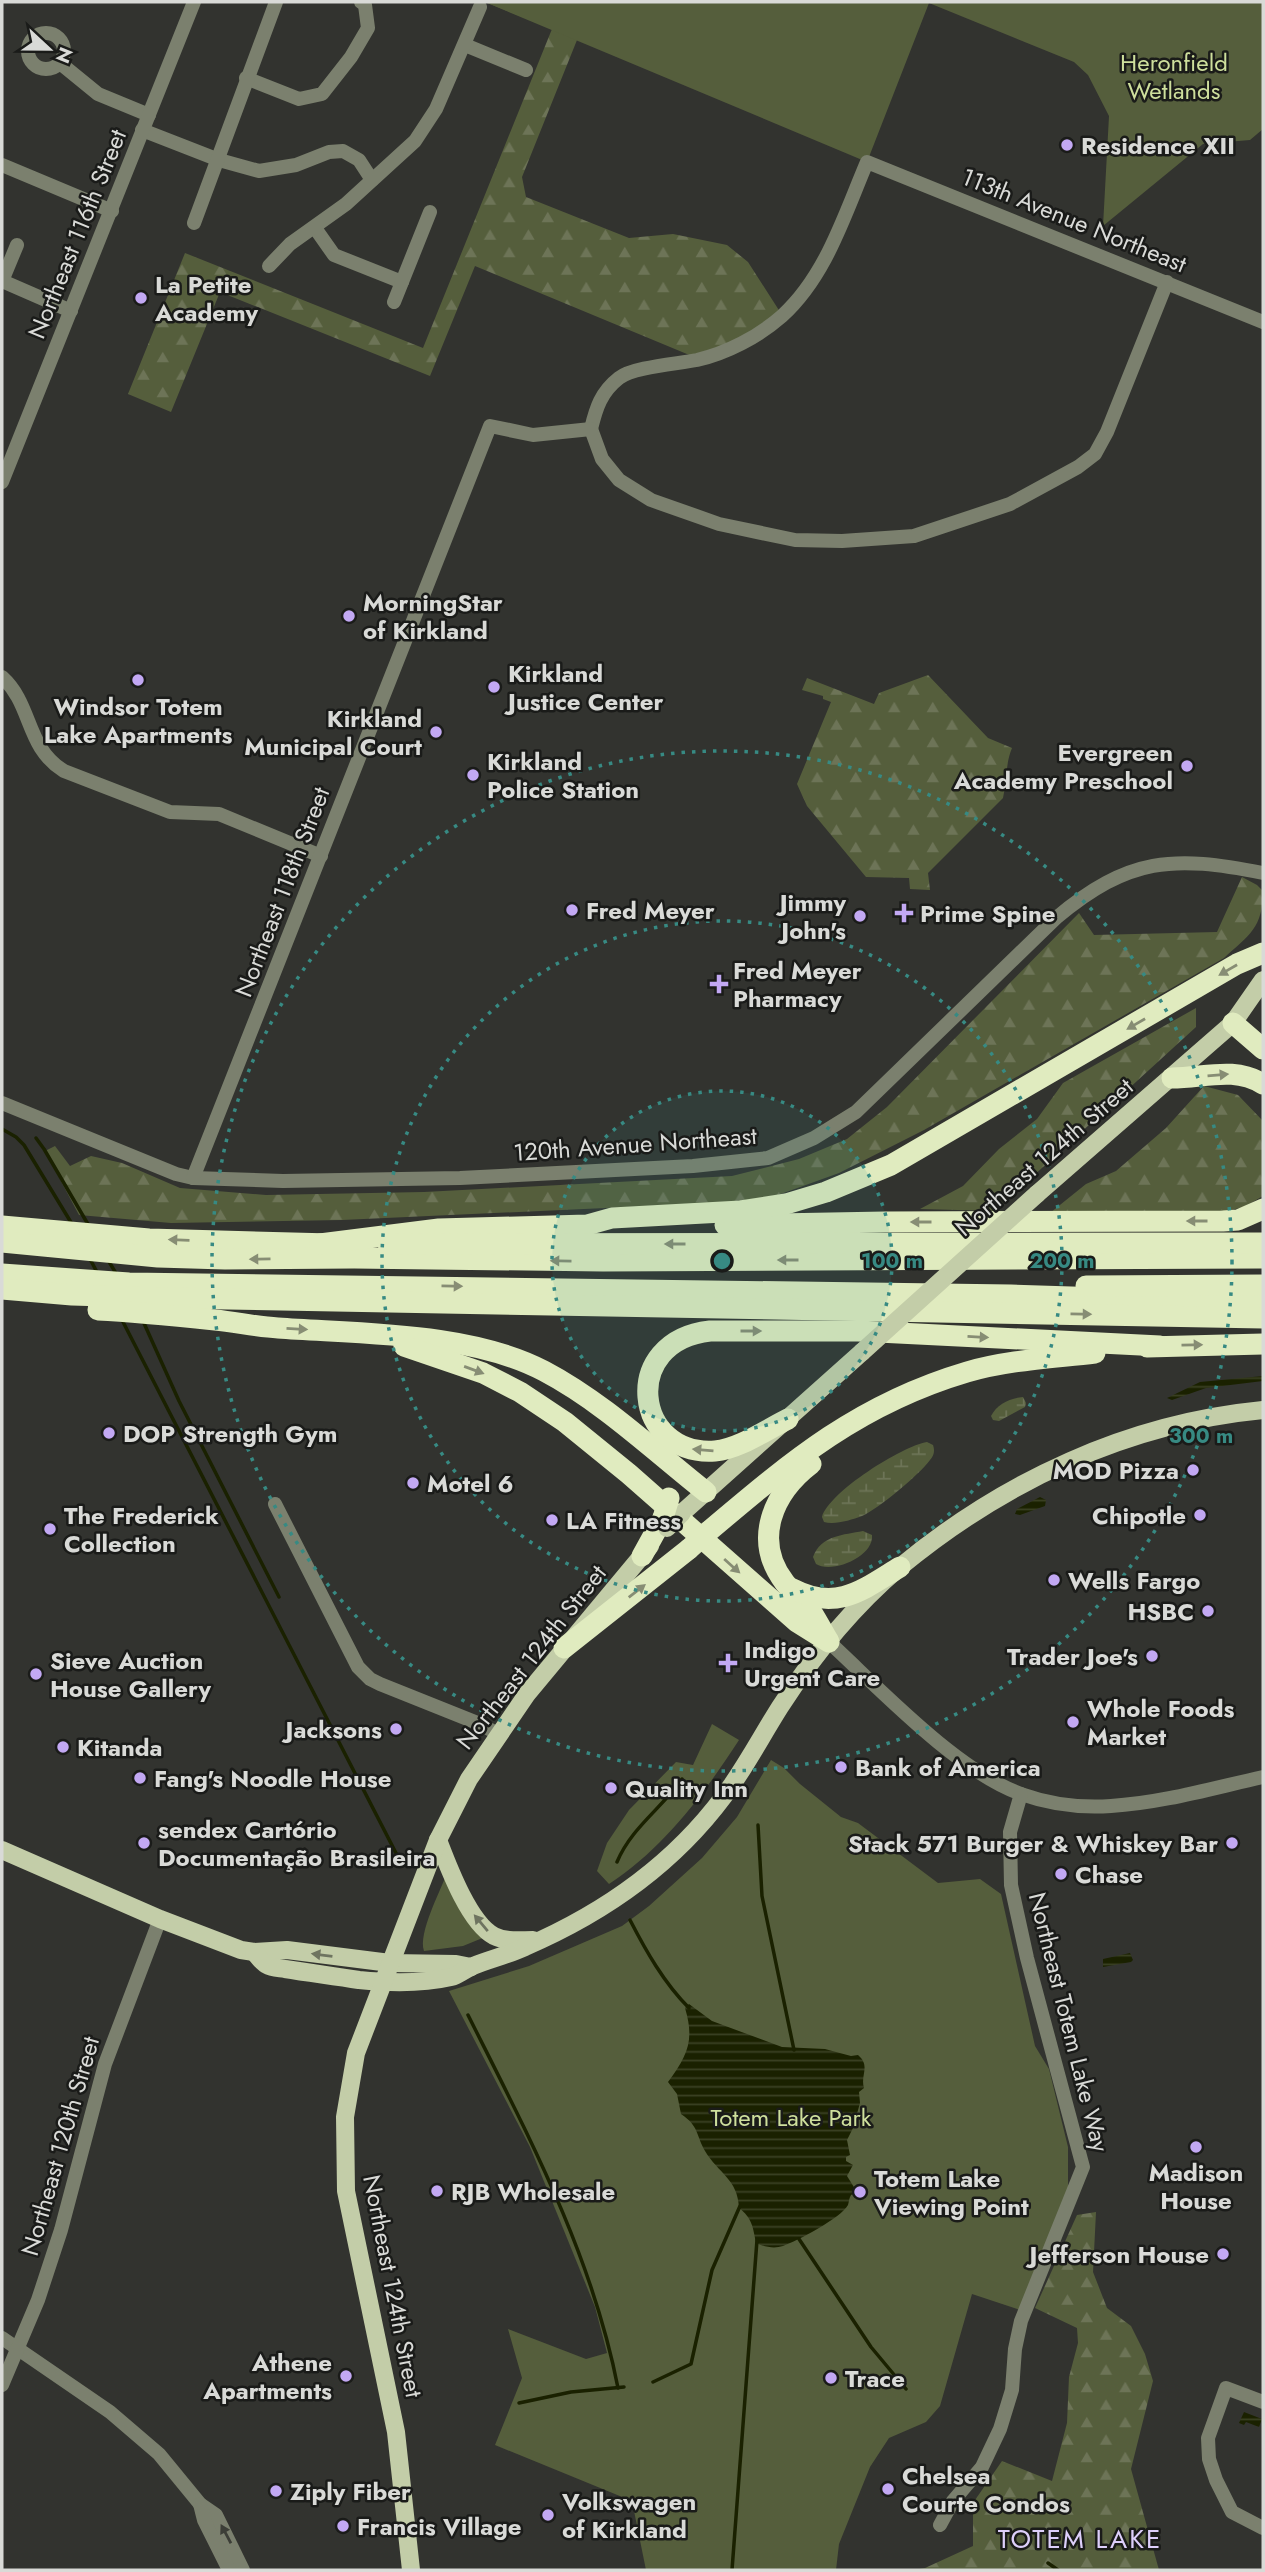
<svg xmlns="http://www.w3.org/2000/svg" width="1265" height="2572" viewBox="0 0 1265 2572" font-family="Jost,sans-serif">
  <defs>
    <pattern id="forest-firs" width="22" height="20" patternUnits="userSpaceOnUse" patternTransform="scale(1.75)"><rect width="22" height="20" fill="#555e3c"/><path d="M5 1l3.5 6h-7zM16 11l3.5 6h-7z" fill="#6d7457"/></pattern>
    <pattern id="wetland-marsh" width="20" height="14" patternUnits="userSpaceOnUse" patternTransform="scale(1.75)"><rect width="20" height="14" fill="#555e3c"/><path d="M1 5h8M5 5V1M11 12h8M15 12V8" fill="none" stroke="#6d7457"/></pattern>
    <pattern id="water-rules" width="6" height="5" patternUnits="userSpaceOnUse" patternTransform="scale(1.75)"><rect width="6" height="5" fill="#1a2100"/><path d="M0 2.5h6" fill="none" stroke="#3b4124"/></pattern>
  </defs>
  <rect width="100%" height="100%" fill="#32332f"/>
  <g fill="url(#forest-firs)">
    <polygon points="485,2 637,2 577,40 522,177 526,197 629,238 673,234 727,245 748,262 782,315 699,359 475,266 430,376 220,292 171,412 128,394 185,253 423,348 552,29"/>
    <path d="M928,675L988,738L1012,748C1005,765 1007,781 1003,798L928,873L930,890L910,889L909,878L866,877L807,806L797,784L831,702L823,699V696L802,690L807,678L874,704L879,693Z"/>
    <path d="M1242,877L1257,885L1263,891C1263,928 1249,935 1224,958L924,1130L839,1173L778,1195L735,1202L342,1220L171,1223L79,1215L45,1151L55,1146L70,1166L91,1156L122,1163L180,1188L266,1195L424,1192L732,1176L799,1159L847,1139L887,1107L1079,913L1094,935L1217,932Z"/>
    <polygon points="1196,1008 1196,1027 995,1211 920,1209 963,1186 999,1149 1037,1119 1063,1083"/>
    <polygon points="1204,1086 1238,1095 1263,1121 1263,1196 1244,1207 1218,1213 1050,1213 1086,1184 1116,1171 1166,1128"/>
    <polygon points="1096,2212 1093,2272 1107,2308 1131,2326 1145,2354 1153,2381 1131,2469 1159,2570 914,2570 925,2568 973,2546 973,2503 1002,2461 1052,2481 1067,2423 1069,2377 1078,2343 1077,2328 1035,2308 1077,2215"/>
  </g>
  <g fill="url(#wetland-marsh)">
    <path d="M1023,1397L1026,1403L1025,1407L999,1421L993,1420L991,1416C997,1404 1010,1398 1023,1397Z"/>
    <path d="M927,1442L933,1445C935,1451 934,1455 930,1460C919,1475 878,1509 862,1516C851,1520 835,1525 824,1522L822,1517C829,1492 902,1446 927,1442Z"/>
    <path d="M863,1531L872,1535C874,1557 832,1574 816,1564L813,1557C821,1535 844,1535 863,1531Z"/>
  </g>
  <g fill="#555e3c">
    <polygon points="485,2 1263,2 1263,129 1250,140 1203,144 1103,226 1109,116 1088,75 1074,62 929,3 867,162"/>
    <path d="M712,1724L739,1740C704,1794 664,1848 609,1884L597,1871L607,1843L629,1810L676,1762L693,1765Z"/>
    <polygon points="771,1760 784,1768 800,1784 841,1817 858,1823 938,1883 980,1879 1001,1894 1035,2046 1049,2069 1068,2147 1068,2198 1020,2310 972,2294 940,2406 926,2422 889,2438 870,2467 839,2544 836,2570 646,2570 632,2501 495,2445 522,2378 508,2329 586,2359 607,2353 595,2307 530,2147 449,1991 529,1966 622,1926 649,1906 702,1858 737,1817"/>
    <path d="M447,1873L485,1937L463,1946L424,1951C418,1933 440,1892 447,1873Z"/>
  </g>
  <g fill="url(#water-rules)">
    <polygon points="1263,1376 1263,1381 1206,1388 1172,1400 1167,1398 1200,1382"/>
    <polygon points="1040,1497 1046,1500 1045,1506 1020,1515 1015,1514 1017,1509"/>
    <polygon points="1130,1953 1133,1960 1131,1962 1103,1967 1103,1959"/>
    <path d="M689,2004L712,2021L782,2047L825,2049L851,2056L858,2055C871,2066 860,2075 864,2088L859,2092L860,2103L853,2128L847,2140L850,2155L846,2157V2161L853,2165L847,2176L857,2192L851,2195C849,2198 849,2202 848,2205C841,2218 797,2241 783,2246C774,2249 765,2247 756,2243C753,2227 752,2218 739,2208C738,2179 718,2173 705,2151C696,2135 699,2126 681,2114L677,2094L668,2082C687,2056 695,2041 685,2008Z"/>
    <polygon points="1244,2412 1262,2419 1259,2427 1246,2422 1244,2425 1239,2423"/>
  </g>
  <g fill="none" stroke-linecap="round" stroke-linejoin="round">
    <g stroke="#1a2100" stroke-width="3.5">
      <polyline points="2,1129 16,1137 24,1145 72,1224"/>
      <polyline points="36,1138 44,1149 89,1226"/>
      <polyline points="90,1259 98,1274"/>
      <polyline points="108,1260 117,1275"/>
      <polyline points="121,1318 397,1855"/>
      <polyline points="143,1321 179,1401 279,1597"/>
      <polyline points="758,1825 762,1896 794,2050"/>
      <path d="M617,1862C631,1828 662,1808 682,1779"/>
      <path d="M630,1920C646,1951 664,1983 689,2008"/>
      <path d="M468,2015C528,2135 592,2254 618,2388"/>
      <polyline points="799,2239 871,2347 906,2389"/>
      <polyline points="653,2382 691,2364 712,2270 740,2206"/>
      <polyline points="519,2403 571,2392 624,2387"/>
      <polyline points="1048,2563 1058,2570"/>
      <polyline points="732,2570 757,2240"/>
    </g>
    <g stroke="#7b806e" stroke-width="14">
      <circle cx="46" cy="51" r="18"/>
      <polyline points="465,45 526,70"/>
      <polyline points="60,63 98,94 149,115"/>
      <polyline points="246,78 299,99 322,94 351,57 368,28 365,5 361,2"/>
      <polyline points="142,130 219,160 259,171 296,165 329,152 343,151 359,160 372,180"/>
      <polyline points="2,165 112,211"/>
      <polyline points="194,223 276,2"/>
      <polyline points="315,228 334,255 402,282"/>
      <polyline points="269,266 290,244 346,204 415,141 436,109 480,7"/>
      <polyline points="2,281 71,311"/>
      <polyline points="2,281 17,245"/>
      <polyline points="394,302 430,212"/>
      <path d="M591,429C596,408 601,392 619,378C633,367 677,364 697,360C727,353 758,337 782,316C826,276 844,216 867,162L1263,322"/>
      <polyline points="591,429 602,459 619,480 651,500 719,524 795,540 842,541 914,536 1010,504 1078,467 1095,454 1107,432 1167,282"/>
      <polyline points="2,482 194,2"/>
      <path d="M2,677C33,705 25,747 64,771L170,812L219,814L321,856"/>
      <path d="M2,1103L176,1174L193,1178L283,1181L460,1178L693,1166L768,1158L814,1138L856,1112L1056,918C1129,857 1173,855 1263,873"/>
      <polyline points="193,1178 490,426 533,435 591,429"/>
      <polyline points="275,1504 358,1667 370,1679 380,1684 480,1724 498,1734"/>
      <path d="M829,1642C880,1689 957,1771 1021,1794C1049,1804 1081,1808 1111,1806C1162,1803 1213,1788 1263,1777"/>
      <polyline points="2,2338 110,2412 159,2454 200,2504 216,2515 243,2570"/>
      <polyline points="2,2385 38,2300 61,2230 105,2064 160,1919"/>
      <polyline points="1263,2402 1226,2388 1208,2438 1209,2459 1216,2480 1232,2512 1263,2528"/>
      <polyline points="200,2504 204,2520 229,2570"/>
      <polyline points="940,2525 953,2501 982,2467 1000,2429 1012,2390 1015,2349 1021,2321 1083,2167 1027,1958 1011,1885 1010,1832 1021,1794"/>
    </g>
    <g stroke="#c3cda8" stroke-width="18">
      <polyline points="1037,1194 1233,1023 1263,980"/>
      <polyline points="682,1513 862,1352"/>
      <path d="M438,1840C448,1866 469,1923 494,1936C506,1942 520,1940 533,1940"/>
      <polyline points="2,1850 160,1919 241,1950 254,1952 287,1950 390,1963 456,1964 471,1967"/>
      <path d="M254,1952C258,1956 262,1963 267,1965C272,1968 280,1968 285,1969C310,1973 334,1976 359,1980C389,1983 421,1984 451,1977C459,1975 465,1969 473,1966C490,1959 508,1955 525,1947C604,1913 672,1866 724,1796C745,1768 761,1737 780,1707C813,1656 854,1606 900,1567C1004,1481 1128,1423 1263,1410"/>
      <polyline points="411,2570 396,2432 346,2191 345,2117 356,2053 438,1840 469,1779 527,1694 650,1546"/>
    </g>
    <g stroke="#e0ebbf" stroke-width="21">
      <polyline points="1233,1023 1263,1049"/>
      <path d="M1172,1078C1204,1078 1234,1066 1263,1084"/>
      <polyline points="725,1225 885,1222 1223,1221 1238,1220 1263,1209"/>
      <polyline points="2,1226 149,1239 331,1244"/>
      <polyline points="2,1242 158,1257 225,1259 354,1258 603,1261 1263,1258"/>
      <polyline points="320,1244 439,1229 587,1225 612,1218 741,1211 786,1204 826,1192 891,1165 1237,964 1263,953"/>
      <polyline points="388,1244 1263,1243"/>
      <polyline points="2,1274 129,1283 1011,1295 1263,1303"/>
      <polyline points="1086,1286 1263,1285"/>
      <polyline points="2,1289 72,1295 171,1298 1263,1318"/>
      <path d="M98,1310C137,1312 176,1316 215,1320C236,1322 257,1327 278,1328C361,1334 470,1332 544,1371C603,1402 654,1451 706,1492"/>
      <polyline points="404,1346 483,1373 520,1392 565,1422 629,1474 797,1622 829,1642"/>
      <polyline points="1147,1347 1263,1344"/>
      <path d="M788,1419C766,1430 739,1449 715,1451C634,1457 619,1341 710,1331H858L1160,1346"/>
      <path d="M811,1464C773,1493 752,1540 785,1583C793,1593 804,1601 811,1611C817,1620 822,1630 828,1640"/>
      <path d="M709,1531C793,1460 859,1404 967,1372C1008,1360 1053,1358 1095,1353"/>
      <polyline points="642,1556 663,1518"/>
      <path d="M793,1589C837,1612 864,1589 900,1567"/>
      <polyline points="564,1648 689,1549"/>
    </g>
    <g stroke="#c3cda8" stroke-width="18">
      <polyline points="862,1352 1037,1194"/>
      <polyline points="667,1528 682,1513"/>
    </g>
    <g stroke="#e0ebbf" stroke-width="21">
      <polyline points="663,1518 669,1498"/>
      <polyline points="689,1549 709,1531"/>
    </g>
  </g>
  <defs><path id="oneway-solid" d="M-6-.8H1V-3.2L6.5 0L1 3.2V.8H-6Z" transform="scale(1.75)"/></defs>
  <g fill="#878d74">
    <use href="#oneway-solid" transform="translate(1228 970) rotate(150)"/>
    <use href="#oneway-solid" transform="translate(1136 1024) rotate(150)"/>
    <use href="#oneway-solid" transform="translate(1218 1075) rotate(-5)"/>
    <use href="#oneway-solid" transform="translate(1197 1221) rotate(180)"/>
    <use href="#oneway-solid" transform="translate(921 1222) rotate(180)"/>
    <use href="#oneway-solid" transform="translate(179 1240) rotate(-178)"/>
    <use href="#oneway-solid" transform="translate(675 1244) rotate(180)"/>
    <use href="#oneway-solid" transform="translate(260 1259) rotate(179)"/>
    <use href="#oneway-solid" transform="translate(788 1260) rotate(180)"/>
    <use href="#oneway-solid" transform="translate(561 1261) rotate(-179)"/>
    <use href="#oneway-solid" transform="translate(452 1286) rotate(1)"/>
    <use href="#oneway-solid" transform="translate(1081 1314) rotate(1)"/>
    <use href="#oneway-solid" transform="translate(297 1329) rotate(3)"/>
    <use href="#oneway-solid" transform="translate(751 1331)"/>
    <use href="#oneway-solid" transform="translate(978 1337) rotate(3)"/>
    <use href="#oneway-solid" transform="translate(1192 1345) rotate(-1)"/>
    <use href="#oneway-solid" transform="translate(474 1370) rotate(20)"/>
    <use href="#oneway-solid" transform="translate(703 1450) rotate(-175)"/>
    <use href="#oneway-solid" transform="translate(732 1566) rotate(42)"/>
    <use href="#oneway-solid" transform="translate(637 1591) rotate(-38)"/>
  </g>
  <g fill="#6e7460">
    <use href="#oneway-solid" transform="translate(481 1923) rotate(-130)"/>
    <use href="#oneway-solid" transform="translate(322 1955) rotate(-173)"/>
  </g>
  <use fill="#3c3e37" href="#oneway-solid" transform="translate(226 2534) rotate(-118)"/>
  <circle cx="722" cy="1261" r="170" fill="#378a83" fill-opacity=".12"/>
  <g fill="none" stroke="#378a83" stroke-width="3.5" stroke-dasharray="3.5 7">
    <circle cx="722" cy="1261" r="170"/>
    <circle cx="722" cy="1261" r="340"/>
    <circle cx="722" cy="1261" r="510"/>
  </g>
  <g fill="#c2a8f3" stroke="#1a1b19" stroke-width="2.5">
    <circle cx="1067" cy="145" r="7"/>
    <circle cx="141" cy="298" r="7"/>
    <circle cx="349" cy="616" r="7"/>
    <circle cx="138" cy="680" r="7"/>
    <circle cx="494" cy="687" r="7"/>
    <circle cx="436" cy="732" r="7"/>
    <circle cx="1187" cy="766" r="7"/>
    <circle cx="473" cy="775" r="7"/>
    <circle cx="572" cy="910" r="7"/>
    <path d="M900.5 902.5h7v7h7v7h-7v7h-7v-7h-7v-7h7z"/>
    <circle cx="860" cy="916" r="7"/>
    <path d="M715.5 973.5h7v7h7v7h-7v7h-7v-7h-7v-7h7z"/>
    <circle cx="109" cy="1433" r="7"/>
    <circle cx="1193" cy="1470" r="7"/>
    <circle cx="413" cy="1483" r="7"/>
    <circle cx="1200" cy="1515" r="7"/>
    <circle cx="552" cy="1520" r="7"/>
    <circle cx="50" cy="1529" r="7"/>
    <circle cx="1054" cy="1580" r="7"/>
    <circle cx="1208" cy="1611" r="7"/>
    <circle cx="1152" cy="1656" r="7"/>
    <path d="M724.5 1652.5h7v7h7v7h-7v7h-7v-7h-7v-7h7z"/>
    <circle cx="36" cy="1674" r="7"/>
    <circle cx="1073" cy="1722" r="7"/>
    <circle cx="396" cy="1729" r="7"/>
    <circle cx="63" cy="1747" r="7"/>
    <circle cx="841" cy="1767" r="7"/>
    <circle cx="140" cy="1778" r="7"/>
    <circle cx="611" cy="1788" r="7"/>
    <circle cx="144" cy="1843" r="7"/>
    <circle cx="1232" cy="1843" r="7"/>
    <circle cx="1061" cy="1874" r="7"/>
    <circle cx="1196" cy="2147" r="7"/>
    <circle cx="437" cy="2191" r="7"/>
    <circle cx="860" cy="2192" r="7"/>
    <circle cx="1223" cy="2254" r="7"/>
    <circle cx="346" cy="2376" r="7"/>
    <circle cx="831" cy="2378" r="7"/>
    <circle cx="888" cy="2489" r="7"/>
    <circle cx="276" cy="2491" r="7"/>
    <circle cx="548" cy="2515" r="7"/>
    <circle cx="343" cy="2526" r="7"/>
  </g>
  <g text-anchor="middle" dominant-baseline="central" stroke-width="5" stroke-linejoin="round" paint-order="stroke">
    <g font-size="24" fill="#cedf9c" stroke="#1a1b19">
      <text x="1174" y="62">Heronfield<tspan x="1174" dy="28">Wetlands</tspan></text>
      <text x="791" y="2117">Totem Lake Park</text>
    </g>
    <g font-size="24" font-weight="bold" fill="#d9dad7" stroke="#1a1b19" text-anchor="start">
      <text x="1081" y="145">Residence XII</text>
      <text x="155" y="284">La Petite<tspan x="155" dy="28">Academy</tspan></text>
      <text x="363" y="602">MorningStar<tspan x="363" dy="28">of Kirkland</tspan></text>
      <text x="508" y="673">Kirkland<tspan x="508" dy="28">Justice Center</tspan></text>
      <text x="138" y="706" text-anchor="middle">Windsor Totem<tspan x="138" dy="28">Lake Apartments</tspan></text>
      <text x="422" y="718" text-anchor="end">Kirkland<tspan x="422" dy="28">Municipal Court</tspan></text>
      <text x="1173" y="752" text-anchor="end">Evergreen<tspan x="1173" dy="28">Academy Preschool</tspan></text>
      <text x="487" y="761">Kirkland<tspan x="487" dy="28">Police Station</tspan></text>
      <text x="846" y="902" text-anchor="end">Jimmy<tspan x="846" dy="28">John's</tspan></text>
      <text x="586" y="910">Fred Meyer</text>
      <text x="920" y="913">Prime Spine</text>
      <text x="733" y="970">Fred Meyer<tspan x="733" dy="28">Pharmacy</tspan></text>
      <text x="123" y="1433">DOP Strength Gym</text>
      <text x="1179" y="1470" text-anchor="end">MOD Pizza</text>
      <text x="427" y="1483">Motel 6</text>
      <text x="64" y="1515">The Frederick<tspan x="64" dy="28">Collection</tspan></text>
      <text x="1186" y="1515" text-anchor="end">Chipotle</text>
      <text x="566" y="1520">LA Fitness</text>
      <text x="1068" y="1580">Wells Fargo</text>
      <text x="1194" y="1611" text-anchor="end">HSBC</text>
      <text x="744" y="1649">Indigo<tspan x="744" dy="28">Urgent Care</tspan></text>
      <text x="1138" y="1656" text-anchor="end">Trader Joe's</text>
      <text x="50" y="1660">Sieve Auction<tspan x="50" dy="28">House Gallery</tspan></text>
      <text x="1087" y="1708">Whole Foods<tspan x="1087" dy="28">Market</tspan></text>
      <text x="382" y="1729" text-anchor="end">Jacksons</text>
      <text x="77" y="1747">Kitanda</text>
      <text x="855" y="1767">Bank of America</text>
      <text x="154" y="1778">Fang's Noodle House</text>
      <text x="625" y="1788">Quality Inn</text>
      <text x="158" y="1829">sendex Cartório<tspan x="158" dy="28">Documentação Brasileira</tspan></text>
      <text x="1218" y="1843" text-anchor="end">Stack 571 Burger &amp; Whiskey Bar</text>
      <text x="1075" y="1874">Chase</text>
      <text x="1196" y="2172" text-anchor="middle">Madison<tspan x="1196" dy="28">House</tspan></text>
      <text x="874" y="2178">Totem Lake<tspan x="874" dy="28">Viewing Point</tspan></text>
      <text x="451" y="2191">RJB Wholesale</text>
      <text x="1209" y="2254" text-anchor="end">Jefferson House</text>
      <text x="332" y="2362" text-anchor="end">Athene<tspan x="332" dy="28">Apartments</tspan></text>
      <text x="845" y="2378">Trace</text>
      <text x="902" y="2475">Chelsea<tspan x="902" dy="28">Courte Condos</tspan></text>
      <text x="290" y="2491">Ziply Fiber</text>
      <text x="562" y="2501">Volkswagen<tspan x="562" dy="28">of Kirkland</tspan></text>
      <text x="357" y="2526">Francis Village</text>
    </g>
    <g font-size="24" fill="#d9dad7" stroke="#1a1b19">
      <text transform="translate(1074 220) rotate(22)">113th Avenue Northeast</text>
      <text transform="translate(77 234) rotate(-68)">Northeast 116th Street</text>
      <text transform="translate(282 892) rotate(-69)">Northeast 118th Street</text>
      <text transform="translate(635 1144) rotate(-4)">120th Avenue Northeast</text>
      <text transform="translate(1044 1157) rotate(-41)">Northeast 124th Street</text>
      <text transform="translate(531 1657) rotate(-52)">Northeast 124th Street</text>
      <text transform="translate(1069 2022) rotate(76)">Northeast Totem Lake Way</text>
      <text transform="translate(60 2146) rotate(-74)">Northeast 120th Street</text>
      <text transform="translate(393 2286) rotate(79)">Northeast 124th Street</text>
    </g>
    <g font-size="26" letter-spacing="2" fill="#ddcffa" stroke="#1a1b19">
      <text x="1080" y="2539">TOTEM LAKE</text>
    </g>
  </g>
  <circle cx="722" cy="1261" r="10" fill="#378a83" stroke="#1a1b19" stroke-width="3.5"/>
  <g font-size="21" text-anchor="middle" font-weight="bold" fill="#378a83" stroke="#1a1b19" stroke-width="5" stroke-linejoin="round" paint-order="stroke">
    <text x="892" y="1268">100 m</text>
    <text x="1062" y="1268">200 m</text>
    <text x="1201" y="1443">300 m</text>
  </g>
  <rect width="1265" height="2572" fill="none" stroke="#d9dad7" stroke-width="7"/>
  <g transform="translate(49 49) rotate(112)" stroke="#1a1b19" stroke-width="5" paint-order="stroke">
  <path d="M0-5L12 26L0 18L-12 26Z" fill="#d9dad7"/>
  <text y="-10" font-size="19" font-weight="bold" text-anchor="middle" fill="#d9dad7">N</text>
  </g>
</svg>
